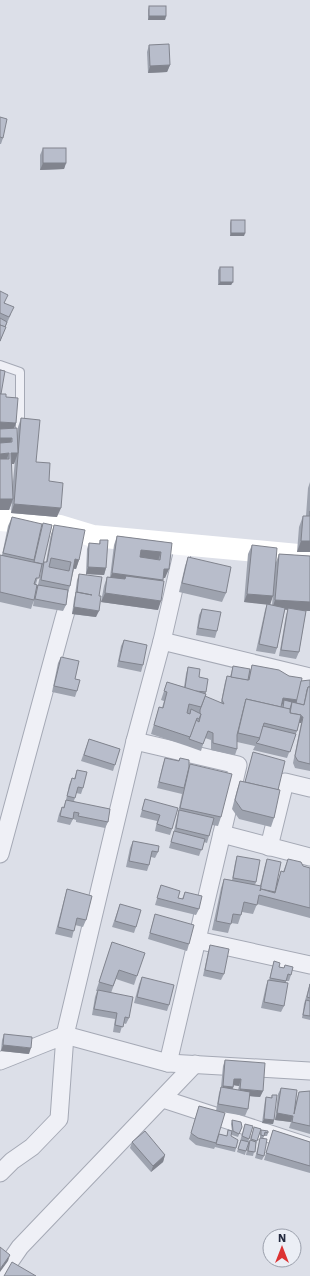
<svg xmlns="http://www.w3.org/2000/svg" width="310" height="1276" viewBox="0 0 310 1276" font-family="'Work Sans',sans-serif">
  <rect width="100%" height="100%" fill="#dcdfe8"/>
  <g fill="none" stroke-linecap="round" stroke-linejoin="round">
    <g stroke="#a5a9b5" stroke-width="10">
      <polyline id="lane" points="0,365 20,372 20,432"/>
    </g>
    <g stroke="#a5a9b5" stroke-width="19">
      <g id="street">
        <polyline points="184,545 162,641 135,741 65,1035 168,1063 310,1071"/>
        <polyline points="0,548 9,520"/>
        <polyline points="162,641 310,677"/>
        <polyline points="135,741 238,765 168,1063"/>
        <polyline points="222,834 310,857"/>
        <polyline points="269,847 285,782 310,788"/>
        <polyline points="0,854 64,618 85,548 93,536"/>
        <polyline points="197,940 310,965"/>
        <polyline points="0,1061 65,1035 59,1119 32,1147 12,1161 0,1173"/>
        <polyline points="163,1099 310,1147"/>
        <polyline points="0,1276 20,1247 195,1064"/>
      </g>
    </g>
    <use href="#lane" stroke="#eff0f6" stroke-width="8"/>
    <use href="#street" stroke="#eff0f6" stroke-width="17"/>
    <polyline stroke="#fff" stroke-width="22" points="0,520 60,526 93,536 310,556"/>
  </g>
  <g fill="#9ea3af" fill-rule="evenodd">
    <polygon points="149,6 166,16 165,20 148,20 148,10"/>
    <polygon points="149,45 170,65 167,72 148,73 147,52"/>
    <polygon points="0,117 3,138 1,144 0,144"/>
    <polygon points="43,148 66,163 64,169 40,170 40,155"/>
    <polygon points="231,220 245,233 244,236 230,236 230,223"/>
    <polygon points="220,267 233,282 231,285 218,285 218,270"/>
    <polygon points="0,291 5,303 11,314 7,323 0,342"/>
    <path d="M0,370L1,394L6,397L14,428L17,436L18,427L21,418L36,462L49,481L57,517L11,513L12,502L9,510H0ZM15,460L12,492L11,464H14Z"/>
    <polygon points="310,482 310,552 297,552 299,527 303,516 306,516 308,488"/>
    <path d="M12,517L41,530L43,523L44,562H46L51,534L54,525L79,560L76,569H74L70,586L68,593L66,605L63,611L33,606L34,600L31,609L0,602V556L2,555L8,526ZM40,570L41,571L38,585L36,584Z"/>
    <polygon points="117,536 172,543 165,578 163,578 162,581 158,610 101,602 104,586 107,577 110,577 114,545"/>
    <polygon points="100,540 106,568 104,575 86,574 87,549 89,543 99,544"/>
    <path d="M252,545L276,562L279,554L310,556V611H306L299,652L296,659L279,656L286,615L288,610L285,609L277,648L275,654L256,651L265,610L267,604L244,602L248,554ZM273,594L272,605L270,604Z"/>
    <polygon points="188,557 226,593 222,602 179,592 185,566"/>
    <polygon points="79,574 99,596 96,617 72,614 74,599 75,595 77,580"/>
    <polygon points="202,609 217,631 215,638 196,635 199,615"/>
    <polygon points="124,640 143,665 141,672 117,667 121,646"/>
    <polygon points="61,657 75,679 77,691 75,697 52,692 58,663"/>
    <polygon points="252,665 289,676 301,681 310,718 310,771 295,768 293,763 301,723 299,723 297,731 287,758 253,750 255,746 237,742 237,749 235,755 211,750 211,740 205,738 201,751 187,746 190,738 187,746 151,734 159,707 162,708 164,701 161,700 167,682 184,687 186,674 188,667 199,677 206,692 203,703 221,702 225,682 227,676 230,677 233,666 250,671"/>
    <polygon points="89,739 120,749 113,771 81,761"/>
    <polygon points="253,752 278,790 274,818 271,827 239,819 232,809 237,790 240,781 245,782"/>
    <polygon points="165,758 178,761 180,758 189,767 221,817 218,826 212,825 207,843 204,842 199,856 169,848 174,831 182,794 157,788 163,764"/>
    <polygon points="77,770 83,788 81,794 76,793 74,801 108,822 105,828 76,822 76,820 73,819 70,825 57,822 59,814 62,807 63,808 66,800 69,785 72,778 74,779"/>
    <polygon points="145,799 172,829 170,835 155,831 157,821 140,817"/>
    <polygon points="133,841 158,852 155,858 151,857 149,865 147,871 126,867 130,848"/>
    <polygon points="237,856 256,882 255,885 260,886 265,865 267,859 278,880 281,871 283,872 288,859 303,866 310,868 310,918 257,904 253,914 242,912 238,924 231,923 228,933 212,930 221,888 224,879 232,880 235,863"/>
    <polygon points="161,885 178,898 182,899 185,892 199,909 196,915 155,905"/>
    <polygon points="67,889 86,920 83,927 75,925 72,938 55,934 65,896"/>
    <polygon points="120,904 136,927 134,933 112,927"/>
    <polygon points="155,914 189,944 187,951 148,939"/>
    <polygon points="112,942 137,976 134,985 116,979 111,993 129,1018 126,1024 123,1023 120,1033 113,1032 115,1019 92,1015 95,997 97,991 96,991"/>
    <polygon points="210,945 224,974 221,980 203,976 208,952"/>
    <polygon points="274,961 279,967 284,968 285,965 291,975 289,981 286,981 286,983 284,1006 281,1012 261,1008 266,986 268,980 269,980 272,968"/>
    <polygon points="142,977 169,1005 167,1011 134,1003 139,984"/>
    <polygon points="310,983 310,1020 302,1018 304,1004"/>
    <polygon points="4,1034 29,1054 1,1051 2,1040"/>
    <path d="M225,1060L263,1091L260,1097L250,1096L248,1109L245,1116L216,1111L219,1134L227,1136L228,1130L232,1131L231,1124L232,1120L242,1127L238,1137L232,1135V1131L231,1136L236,1148L235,1152L215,1147L214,1149L196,1145L189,1139L199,1106L216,1111L219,1093L221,1087L223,1066ZM234,1085L239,1086L238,1090L233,1089Z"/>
    <polygon points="281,1088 294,1108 299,1092 310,1091 310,1134 289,1128 291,1122 275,1120 278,1094"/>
    <polygon points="272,1095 274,1120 273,1124 262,1123 265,1100 266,1097 271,1098"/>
    <polygon points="244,1127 249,1139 245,1155 237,1152"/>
    <polygon points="254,1127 261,1129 256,1144 253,1156 246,1155 248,1144 250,1140"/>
    <polygon points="261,1130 268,1133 267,1136 264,1136 263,1139 264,1156 262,1160 255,1158 260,1139 260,1133"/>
    <polygon points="273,1130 310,1142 310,1173 264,1160"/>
    <polygon points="132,1142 165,1155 163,1162 151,1172 130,1148"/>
  </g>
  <g fill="#81848e">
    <polygon points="149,16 166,16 165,20 148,20"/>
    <polygon points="170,65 167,72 148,73 150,66"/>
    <polygon points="43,163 66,163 64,169 40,170"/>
    <polygon points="231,233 245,233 244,236 230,236"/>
    <polygon points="220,282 233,282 231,285 218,285"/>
    <polygon points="0,422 16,423 13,432 0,431"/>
    <polygon points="0,438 12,438 8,449 0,449"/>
    <polygon points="9,453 5,464 0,464 0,454"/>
    <polygon points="11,453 18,453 14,464 7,464"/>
    <polygon points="0,499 13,499 9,510 0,510"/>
    <polygon points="14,504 61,508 57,517 11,513"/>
    <polygon points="301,541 310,541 310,552 297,552"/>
    <polygon points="141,550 161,552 158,561 138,559"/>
    <polygon points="75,559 79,560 76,569 72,568"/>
    <polygon points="88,567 106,568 104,575 86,574"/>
    <polygon points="164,569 169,569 165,578 161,578"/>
    <polygon points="112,573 163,580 159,589 125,579 126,576 123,584 109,582"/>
    <polygon points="105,593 161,601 158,610 101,602"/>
    <polygon points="247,594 273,596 270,605 244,602"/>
    <polygon points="275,600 310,602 310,611 272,609"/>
    <polygon points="74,607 99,611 96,617 72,614"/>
    <polygon points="283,698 298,700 295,706 281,704"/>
    <polygon points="289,715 303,717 301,723 287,722"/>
    <polygon points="3,1045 31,1048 29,1054 1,1051"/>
    <polygon points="234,1079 241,1079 239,1086 232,1085"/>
    <polygon points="223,1086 233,1087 231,1094 221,1093"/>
    <polygon points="240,1089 263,1091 260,1097 238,1095"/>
    <polygon points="277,1113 293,1116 291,1122 275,1120"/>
    <polygon points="264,1119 274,1120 273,1124 262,1123"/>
    <polygon points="165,1155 163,1162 151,1172 153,1166"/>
    <polygon points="10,1255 8,1261 0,1272 0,1269"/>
  </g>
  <g fill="#b8bdcb" stroke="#81848e" fill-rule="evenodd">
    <rect x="149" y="6" width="17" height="10"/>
    <polygon points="169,44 170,65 150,66 149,45"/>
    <polygon points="0,117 7,119 3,138 0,137"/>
    <rect x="43" y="148" width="23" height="15"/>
    <rect x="231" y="220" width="14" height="13"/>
    <rect x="220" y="267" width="13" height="15"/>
    <polygon points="0,291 8,295 4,303 14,307 9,317 0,313"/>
    <polygon points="0,318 7,322 5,327 0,325"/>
    <polygon points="0,325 6,327 0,341"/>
    <polygon points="0,370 5,371 1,394 0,393"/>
    <polygon points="0,394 6,394 6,397 18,398 16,423 0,422"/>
    <polygon points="21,418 40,420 36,462 50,463 49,481 63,483 61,508 14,504"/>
    <polygon points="17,428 18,453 11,453 13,499 0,499 0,459 9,459 9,453 0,454 0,443 12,442 12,438 0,438 0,429"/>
    <polygon points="310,511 310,541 301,541 303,516 310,516"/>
    <polygon points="12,517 42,524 34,560 3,553"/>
    <polygon points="43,523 52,525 43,564 34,562"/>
    <path d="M54,525L85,530L79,560L75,559L70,586L41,580L44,562H47ZM51,558L71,562L69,571L49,567Z"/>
    <path d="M117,536L172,543L169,569H164L163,580L112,573ZM141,550L161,552L160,560L140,557Z"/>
    <polygon points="100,540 108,540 106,568 88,567 89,543 100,544"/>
    <polygon points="252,545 277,548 273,596 247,594"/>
    <polygon points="279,554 310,556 310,602 275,600"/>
    <polygon points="0,555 42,564 39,578 36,578 34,584 37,585 34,600 0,592"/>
    <polygon points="188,557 231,567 226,593 182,583"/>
    <polygon points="79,574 102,577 99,596 101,596 99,611 74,607 76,592 92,595 77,592"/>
    <polygon points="126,576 164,581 161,601 105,593 107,577 125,579"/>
    <polygon points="38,585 68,590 66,605 35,599"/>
    <polygon points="267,604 285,608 277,648 259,644"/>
    <polygon points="288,608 306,611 299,652 281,650"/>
    <polygon points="202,609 221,612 217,631 198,628"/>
    <polygon points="124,640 147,645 143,665 119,661"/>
    <polygon points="61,657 79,661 75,679 80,680 77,691 54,686"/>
    <polygon points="252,665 279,670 289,676 302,678 298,700 283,698 281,707 246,699 237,735 237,749 213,743 213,733 208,731 203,744 189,739 196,720 199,722 201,714 200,713 200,710 205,696 224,704 222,700 227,676 249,680"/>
    <polygon points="233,666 250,669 248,680 231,677"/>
    <polygon points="188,667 200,669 199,677 208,679 206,692 195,691 185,688"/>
    <polygon points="310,680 310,687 308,687 307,690 304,705 292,702 290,709 283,708 284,700 296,703 301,681"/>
    <polygon points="167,682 206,694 201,707 189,704 187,713 190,714 191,709 201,714 199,719 197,718 190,737 154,725 159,707 163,708 167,692 164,691"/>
    <polygon points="308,687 310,687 310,764 298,761 295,756 303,717 301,716 301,715 290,713 292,702 304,705"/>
    <polygon points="246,699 290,709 290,713 301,715 297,731 264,723 260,738 238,733"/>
    <polygon points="263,726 296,734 290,752 256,743 259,740"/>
    <polygon points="89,739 120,749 115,765 84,755"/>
    <polygon points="253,752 285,761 278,790 245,782"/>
    <polygon points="165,758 179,761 180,758 189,760 189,767 184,788 159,782"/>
    <polygon points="190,764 232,774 221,817 180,808"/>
    <polygon points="77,770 87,772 83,788 78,787 75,798 67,796 72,778 75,779"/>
    <polygon points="240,781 280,790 274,818 242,810 235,800"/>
    <polygon points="145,799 178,808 172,829 157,824 160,815 142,810"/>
    <polygon points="66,800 110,809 108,822 78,816 79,813 74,812 73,819 60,816 62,807 64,808"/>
    <polygon points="179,810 214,818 209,836 176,828"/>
    <polygon points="174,831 205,839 202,850 171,842"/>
    <polygon points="133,841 159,846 158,852 152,851 149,865 129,861"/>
    <polygon points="237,856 260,860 256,882 233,878"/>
    <polygon points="267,859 281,862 275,892 261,889 260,890"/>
    <polygon points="288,859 301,862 303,866 310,868 310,908 259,895 257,905 244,902 241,915 233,914 231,924 216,921 224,879 261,886 260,891 261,889 275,893 281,871 284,872"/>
    <polygon points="161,885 180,891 178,898 183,899 185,892 202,896 199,909 157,898"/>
    <polygon points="67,889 92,896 86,920 77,918 74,931 58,927"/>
    <polygon points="120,904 141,910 136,927 115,921"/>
    <polygon points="155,914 194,925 189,944 150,933"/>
    <polygon points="112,942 145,953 137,976 119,970 113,986 99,982"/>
    <polygon points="210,945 229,949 224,974 205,970"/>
    <polygon points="274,961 280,963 279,967 284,968 285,965 293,967 291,975 288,974 286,981 270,978"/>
    <polygon points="142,977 174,985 169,1005 137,997"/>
    <polygon points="268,980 288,983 284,1006 264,1002"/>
    <polygon points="310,984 310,998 307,997"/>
    <polygon points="98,990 133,997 129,1018 125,1017 123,1027 115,1025 117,1013 94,1009"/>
    <polygon points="306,1000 310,1001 310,1016 303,1015"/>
    <polygon points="4,1034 32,1037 31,1048 3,1045"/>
    <polygon points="225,1060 265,1063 263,1091 240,1089 241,1079 234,1079 233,1087 223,1086"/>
    <polygon points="221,1087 250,1092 248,1109 218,1104"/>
    <polygon points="281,1088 297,1090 294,1114 299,1092 310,1091 310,1126 292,1122 293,1116 277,1113"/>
    <polygon points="272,1095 277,1095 274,1120 264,1119 266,1097 272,1098"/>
    <polygon points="199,1106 225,1113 216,1143 198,1138 191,1133"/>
    <polygon points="232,1120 241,1122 242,1127 239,1134 233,1131"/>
    <polygon points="245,1124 253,1126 249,1139 242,1136"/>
    <polygon points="254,1127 261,1129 257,1141 251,1139"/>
    <polygon points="228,1130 232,1131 231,1136 238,1140 236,1148 216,1144 219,1134 227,1136"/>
    <polygon points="261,1130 268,1131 268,1133 265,1132 264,1136 261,1135"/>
    <polygon points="273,1130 310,1142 310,1166 266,1153"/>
    <polygon points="145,1131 165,1155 153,1166 132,1142"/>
    <polygon points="260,1138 267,1139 264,1156 257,1154"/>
    <polygon points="241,1140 249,1142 246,1151 238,1149"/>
    <polygon points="250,1140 256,1142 255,1152 248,1151"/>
    <polygon points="0,1247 10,1255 0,1269"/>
    <polygon points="12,1262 36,1276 4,1276"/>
  </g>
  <g transform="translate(282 1248)"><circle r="19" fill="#ebeef5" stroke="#9ba0ac"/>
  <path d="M0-3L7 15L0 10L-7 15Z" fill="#dc3232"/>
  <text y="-6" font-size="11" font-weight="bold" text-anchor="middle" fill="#242a3f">N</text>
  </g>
</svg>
